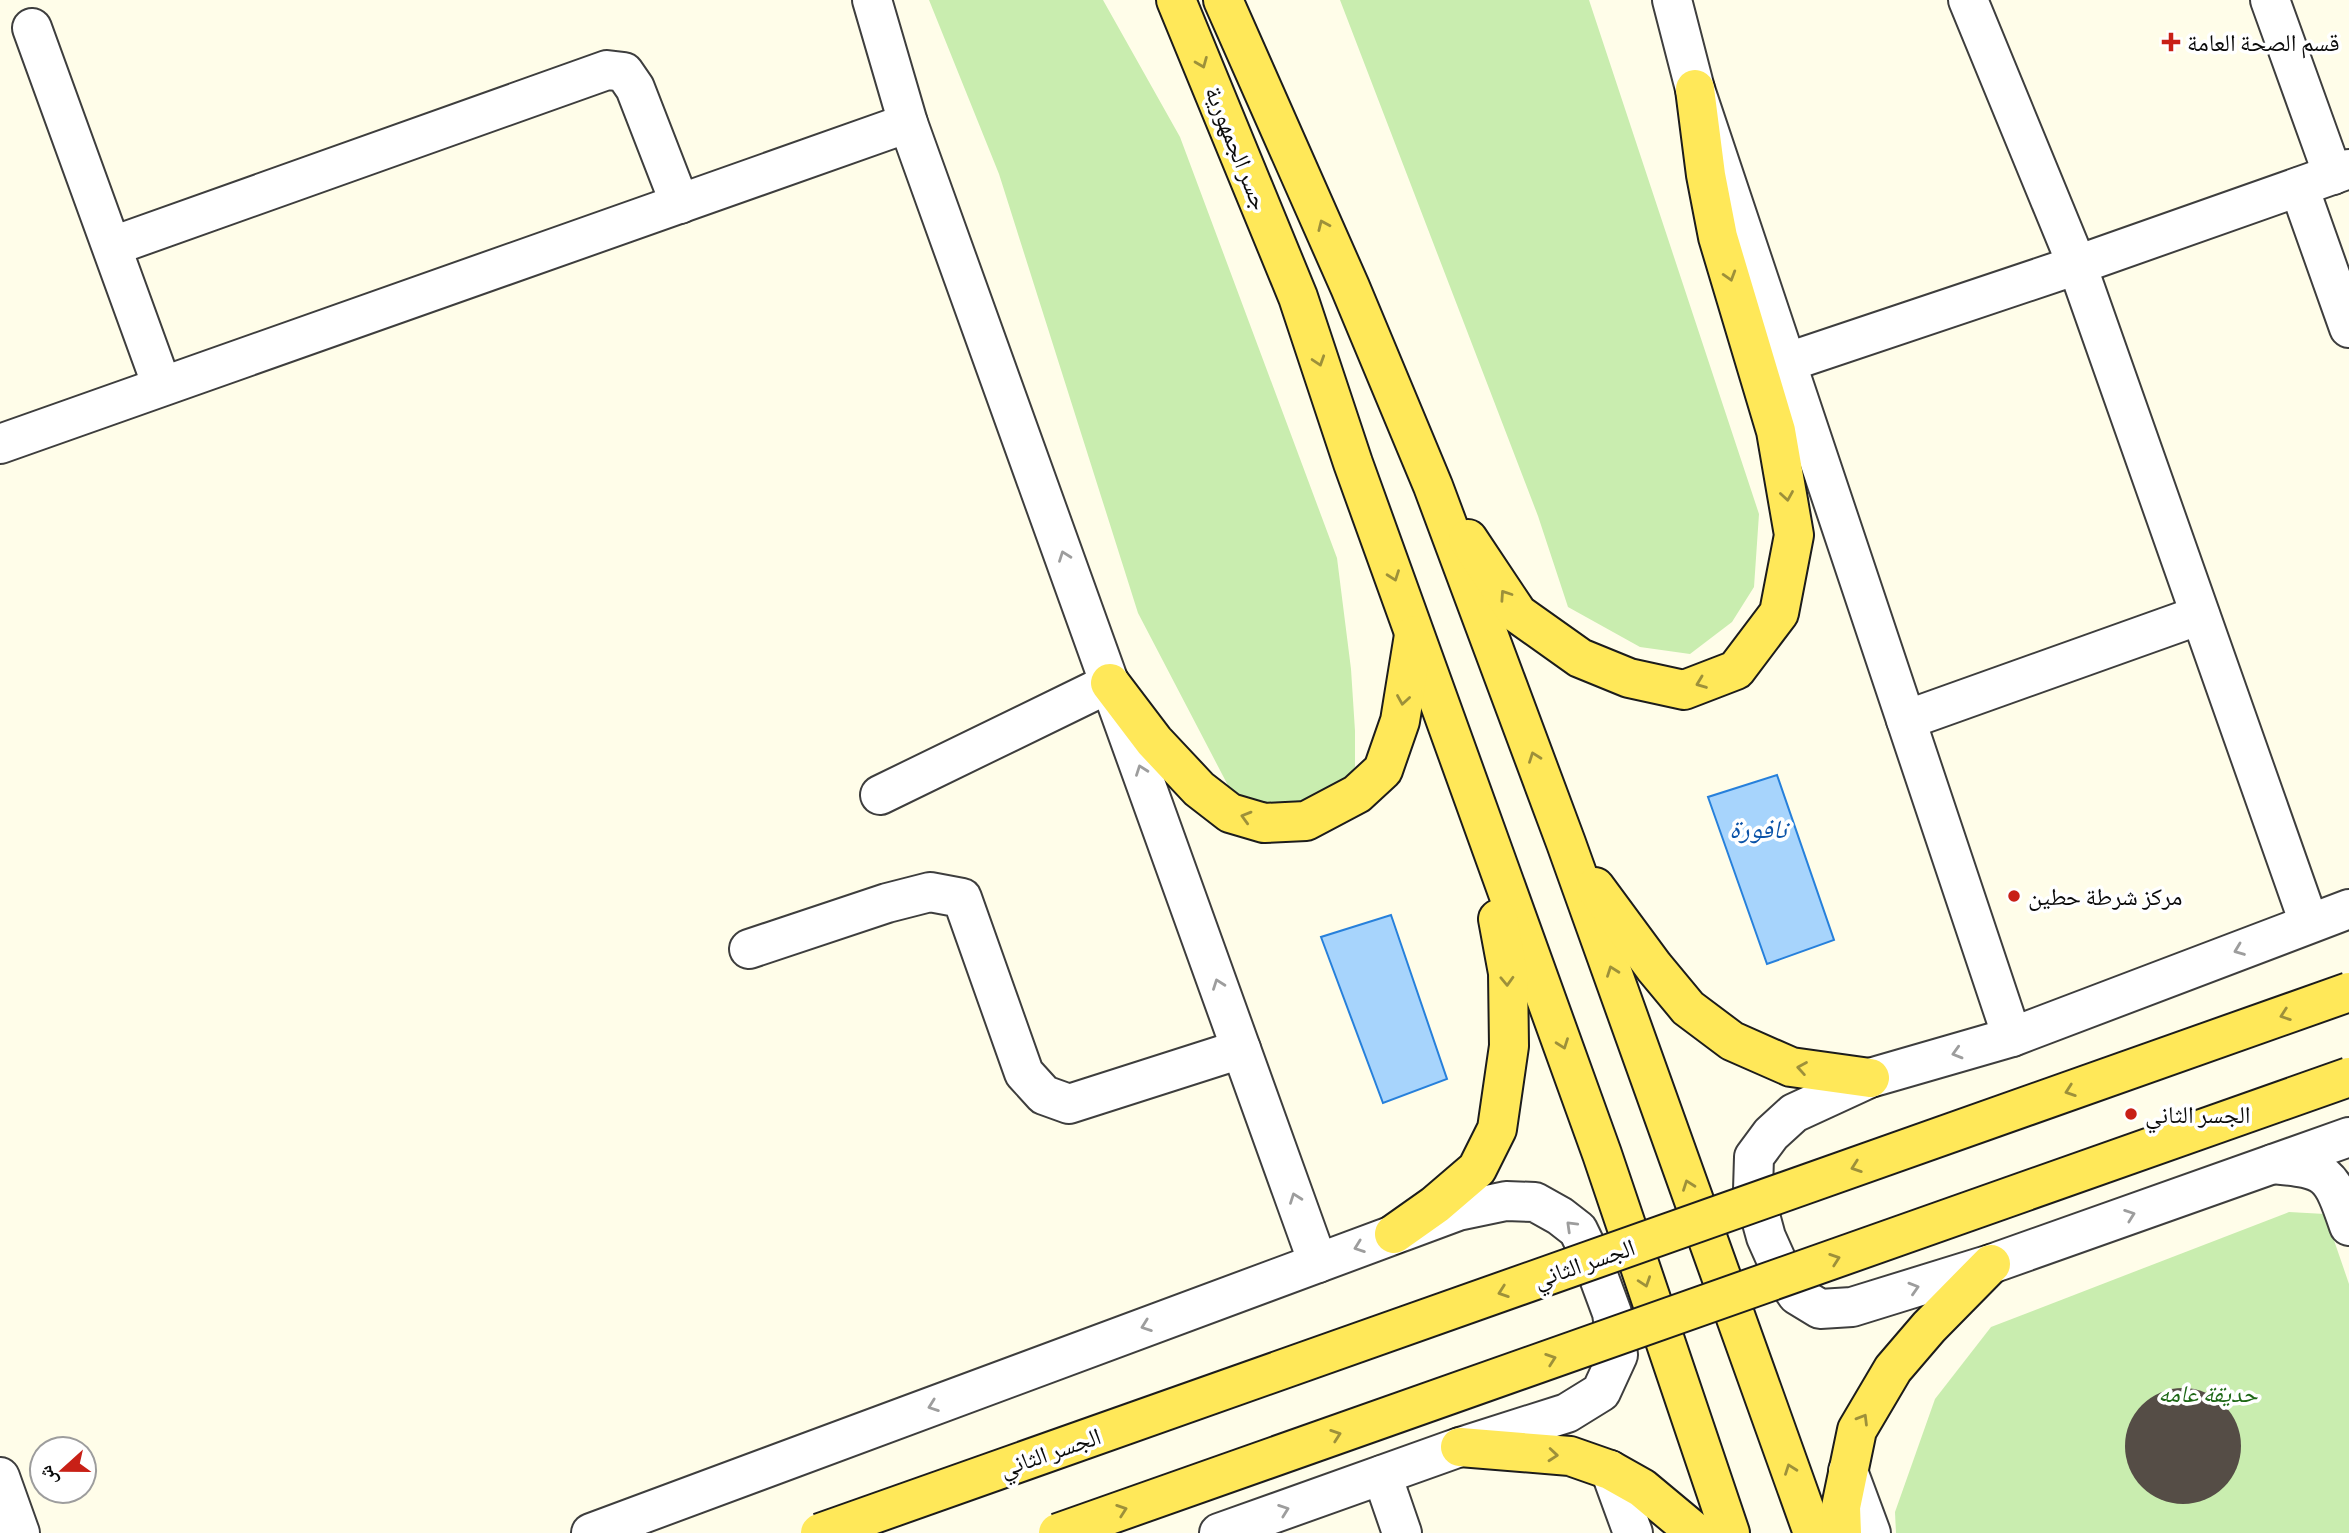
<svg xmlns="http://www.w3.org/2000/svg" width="2349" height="1533" viewBox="0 0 2349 1533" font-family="'Crimson Pro','Noto Naskh Arabic',serif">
  <rect width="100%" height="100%" fill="#fffde9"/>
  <g fill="#c9edaf">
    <polygon points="929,0 1103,0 1180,137 1337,558 1351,669 1355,731 1355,767 1328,800 1302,813 1234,797 1138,613 999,174"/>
    <polygon points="1340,0 1589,0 1759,514 1754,587 1732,622 1690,654 1640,647 1568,607 1538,516"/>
    <polygon points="2289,1212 2325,1214 2349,1284 2349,1533 1896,1533 1895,1512 1935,1399 1991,1327"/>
  </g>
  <g fill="#a7d4fc" stroke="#2780db" stroke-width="2">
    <polygon points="1777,775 1834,940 1767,964 1708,797"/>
    <polygon points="1391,915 1447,1079 1383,1103 1321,937"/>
  </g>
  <circle fill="#554d46" cx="2183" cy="1446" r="58"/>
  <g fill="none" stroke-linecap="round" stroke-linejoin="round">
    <g stroke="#3e3e3e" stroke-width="42">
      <g id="minor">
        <polyline points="872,0 908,123 1318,1263"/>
        <polyline points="1672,0 1695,89 2012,1037"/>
        <polyline points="1968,0 2077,265 2309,923"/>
        <polyline points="2270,0 2333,175"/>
        <polyline points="32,28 162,386"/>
        <polyline points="2299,187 2349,328"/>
        <polyline points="113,246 607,70 624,72 635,88 680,204"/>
        <polyline points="1785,363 2077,265 2349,169"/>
        <polyline points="0,444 908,123"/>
        <polyline points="1906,720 2200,615"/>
        <polyline points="880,795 1110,683"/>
        <polyline points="2349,909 2012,1037 1870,1078 1794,1113 1771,1134 1754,1157 1753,1190 1766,1237 1783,1275 1797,1295 1820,1309 1852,1307 1991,1264 2349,1137"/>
        <polyline points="749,949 887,903 930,892 962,898 1024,1073 1044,1095 1069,1104 1241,1049"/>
        <path d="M2273,1164C2328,1169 2331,1173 2349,1226"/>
        <polyline points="1610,1470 1633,1533"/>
        <polyline points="1848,1471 1871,1533"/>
        <polyline points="1382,1475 1402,1533"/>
        <polyline points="0,1477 20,1533"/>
        <polyline points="591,1533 1458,1211 1506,1201 1535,1202 1560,1216 1578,1230 1592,1259 1612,1313 1618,1355 1601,1392 1567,1413 1460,1447 1219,1533"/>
      </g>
    </g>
    <g stroke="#1c1c1c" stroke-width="42">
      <g id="major">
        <polyline points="1176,0 1298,297 1353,463 1602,1154 1730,1533"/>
        <polyline points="1223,0 1350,287 1433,486 1566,843 1813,1533"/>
        <polyline points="1468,539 1518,614 1580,658 1629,678 1684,690 1736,670 1779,613 1794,535 1776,431 1718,237 1706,175 1695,89"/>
        <polyline points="1110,683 1154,741 1199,789 1230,813 1264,823 1306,821 1357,794 1383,770 1400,721 1414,635"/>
        <polyline points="1595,887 1654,967 1688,1008 1732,1041 1791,1067 1870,1078"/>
        <polyline points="1394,1234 1435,1205 1477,1169 1497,1129 1509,1046 1508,973 1498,919"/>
        <polyline points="1460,1447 1570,1456 1610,1470 1642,1488 1696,1533"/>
        <polyline points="1842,1533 1841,1507 1857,1430 1893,1369 1929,1327 1991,1264"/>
      </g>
    </g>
    <use href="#minor" stroke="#fff" stroke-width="38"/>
    <use href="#major" stroke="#ffe859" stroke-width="38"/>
    <g stroke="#1c1c1c" stroke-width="42" stroke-linecap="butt">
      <g id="major-bridge">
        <polyline points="820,1533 2349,992"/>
        <polyline points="1058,1533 2349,1077"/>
      </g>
    </g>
    <use href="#major-bridge" stroke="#ffe859" stroke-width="38"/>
  </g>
  <defs><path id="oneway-chevron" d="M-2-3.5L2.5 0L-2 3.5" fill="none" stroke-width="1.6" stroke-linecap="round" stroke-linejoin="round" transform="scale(1.75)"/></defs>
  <g stroke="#9d903a">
    <use href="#oneway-chevron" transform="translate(1202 63) rotate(68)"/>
    <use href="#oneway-chevron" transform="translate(1323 225) rotate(-114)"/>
    <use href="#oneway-chevron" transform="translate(1730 276) rotate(73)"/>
    <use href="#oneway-chevron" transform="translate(1319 361) rotate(72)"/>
    <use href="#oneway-chevron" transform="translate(1787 496) rotate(81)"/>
    <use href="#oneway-chevron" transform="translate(1394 576) rotate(70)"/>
    <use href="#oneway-chevron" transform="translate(1505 595) rotate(-124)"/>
    <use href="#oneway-chevron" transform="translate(1701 683) rotate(159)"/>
    <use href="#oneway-chevron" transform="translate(1403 700) rotate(99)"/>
    <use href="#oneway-chevron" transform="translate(1534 757) rotate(-110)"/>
    <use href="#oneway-chevron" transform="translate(1246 817) rotate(-164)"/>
    <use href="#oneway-chevron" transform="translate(1612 971) rotate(-110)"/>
    <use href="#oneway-chevron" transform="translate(1507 981) rotate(88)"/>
    <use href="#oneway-chevron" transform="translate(2285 1015) rotate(161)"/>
    <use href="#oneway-chevron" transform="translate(1563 1044) rotate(70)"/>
    <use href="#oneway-chevron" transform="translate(1802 1068) rotate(-170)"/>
    <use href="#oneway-chevron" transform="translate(2070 1091) rotate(161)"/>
    <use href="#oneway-chevron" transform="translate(1856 1167) rotate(161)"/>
    <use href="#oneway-chevron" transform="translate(1688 1185) rotate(-110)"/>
    <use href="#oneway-chevron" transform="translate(1835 1259) rotate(-19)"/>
    <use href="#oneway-chevron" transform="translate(1645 1282) rotate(71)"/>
    <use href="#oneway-chevron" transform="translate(1503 1292) rotate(161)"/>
    <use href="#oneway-chevron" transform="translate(1551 1359) rotate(-19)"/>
    <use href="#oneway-chevron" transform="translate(1863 1419) rotate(-59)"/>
    <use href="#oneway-chevron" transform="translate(1336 1435) rotate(-19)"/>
    <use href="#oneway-chevron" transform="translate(1553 1455) rotate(5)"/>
    <use href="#oneway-chevron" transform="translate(1790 1469) rotate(-110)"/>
    <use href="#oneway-chevron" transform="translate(1122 1510) rotate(-19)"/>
  </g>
  <g stroke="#9d9d9d">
    <use href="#oneway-chevron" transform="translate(1064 556) rotate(-110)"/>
    <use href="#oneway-chevron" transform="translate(1141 770) rotate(-110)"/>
    <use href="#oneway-chevron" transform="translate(2239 950) rotate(159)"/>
    <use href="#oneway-chevron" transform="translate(1218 984) rotate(-110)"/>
    <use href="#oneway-chevron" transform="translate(1957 1053) rotate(164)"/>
    <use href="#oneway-chevron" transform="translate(1295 1198) rotate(-110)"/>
    <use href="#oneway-chevron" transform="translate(2130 1215) rotate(-20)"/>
    <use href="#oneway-chevron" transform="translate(1571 1226) rotate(-136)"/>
    <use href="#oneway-chevron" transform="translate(1359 1247) rotate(160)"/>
    <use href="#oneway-chevron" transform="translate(1914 1288) rotate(-17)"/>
    <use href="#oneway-chevron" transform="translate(1146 1326) rotate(160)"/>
    <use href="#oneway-chevron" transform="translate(933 1406) rotate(160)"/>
    <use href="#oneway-chevron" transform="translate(1284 1510) rotate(-20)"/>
  </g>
  <g fill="#c82016" stroke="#fff" stroke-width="2.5">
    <path d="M2167.5 31.5h7v7h7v7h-7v7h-7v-7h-7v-7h7z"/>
    <circle cx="2014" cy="896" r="7"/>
    <circle cx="2131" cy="1114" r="7"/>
  </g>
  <g text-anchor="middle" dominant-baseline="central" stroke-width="7" stroke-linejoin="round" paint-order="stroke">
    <g font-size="24" fill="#0b0b0b" stroke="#fff" text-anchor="start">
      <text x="2187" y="42">قسم الصحة العامة</text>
      <text x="2028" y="896">مركز شرطة حطين</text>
      <text x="2145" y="1114">الجسر الثاني</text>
    </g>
    <g font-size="24" fill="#0b0b0b" stroke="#fff">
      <text transform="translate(1237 148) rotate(68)">جسر الجمهورية</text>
      <text transform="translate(1584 1263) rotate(-19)">الجسر الثاني</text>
      <text transform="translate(1050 1452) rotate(-19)">الجسر الثاني</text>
    </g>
    <g font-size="24" font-style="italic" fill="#1e6816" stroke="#fff">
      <text x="2208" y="1393">حديقة عامه</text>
    </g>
    <g font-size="26" font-style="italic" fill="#0952a8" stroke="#fff">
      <text x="1758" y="829">نافورة</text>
    </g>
  </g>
  <g transform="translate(63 1470) rotate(249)"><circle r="33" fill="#ffffff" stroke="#9d9d9d" stroke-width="2"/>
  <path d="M0-5L12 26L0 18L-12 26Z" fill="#c82016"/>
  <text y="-10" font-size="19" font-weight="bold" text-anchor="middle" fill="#0b0b0b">ش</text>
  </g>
</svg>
